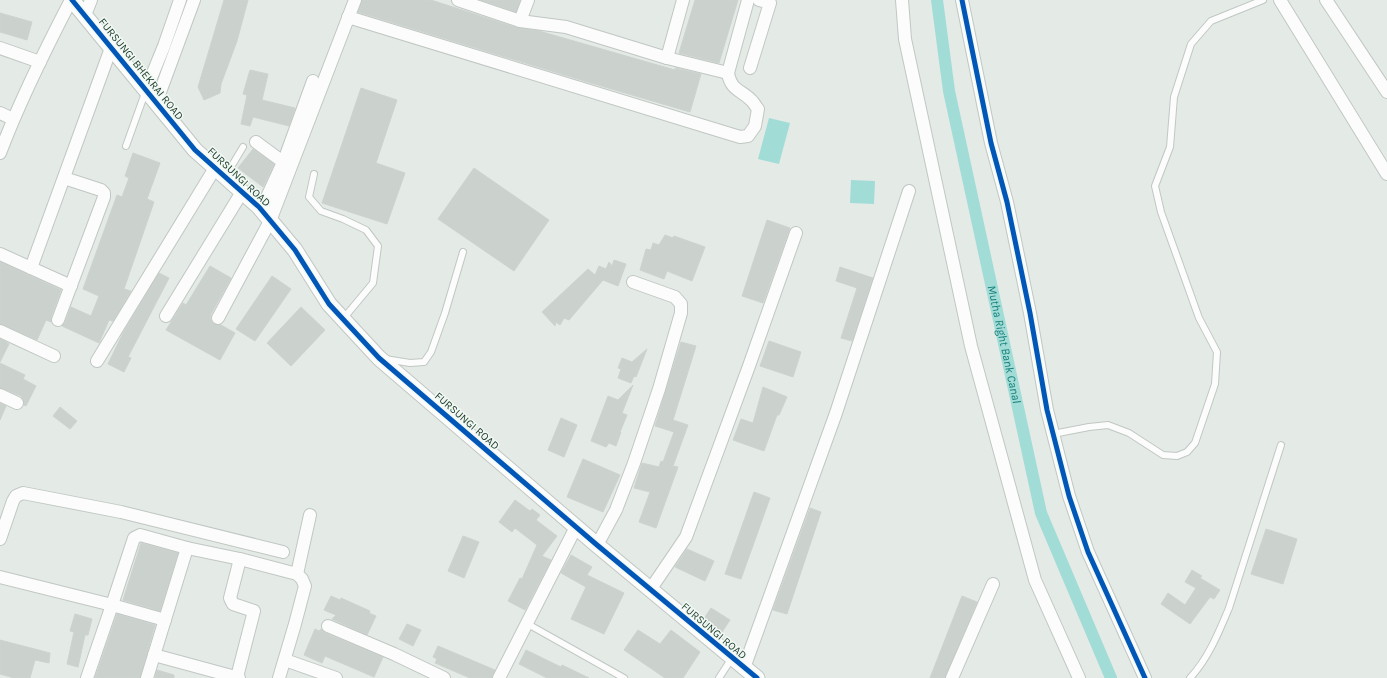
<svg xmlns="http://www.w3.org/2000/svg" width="1387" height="678" viewBox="0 0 1387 678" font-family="Karla,sans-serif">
  <rect width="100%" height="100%" fill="#e4eae6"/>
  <g fill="#a2dcd7">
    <polygon points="769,118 790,123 779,164 758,159"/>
    <polygon points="851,180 875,181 874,204 850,203"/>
  </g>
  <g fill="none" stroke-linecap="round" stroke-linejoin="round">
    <path stroke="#a2dcd7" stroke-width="12" id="s1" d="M937,0L949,91L1041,513L1111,678"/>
  </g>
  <g fill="#cbd1cd" stroke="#cdd3cf">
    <polygon points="224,0 248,0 237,41 221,84 220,93 204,100 198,87"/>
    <polygon points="362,0 431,0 518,28 539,31 675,70 675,68 701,74 690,112 584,81 358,12"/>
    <polygon points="481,0 520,0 516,12"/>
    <polygon points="695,0 738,0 719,63 679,53"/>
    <polygon points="0,13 32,22 27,40 0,32"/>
    <polygon points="250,70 268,74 262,100 295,108 289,126 253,117 250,126 241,124 247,95 243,94"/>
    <polygon points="361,88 397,100 376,163 405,173 387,224 322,203"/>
    <polygon points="253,149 274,164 263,187 238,168"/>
    <polygon points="133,153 160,163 147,199 154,202 124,289 131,291 113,321 109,320 99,343 62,326 65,323 71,307 91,316 99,296 83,289 117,195 122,197 129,178 125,176"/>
    <polygon points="474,168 549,220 514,271 438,219"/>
    <polygon points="767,220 790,228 763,303 742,296"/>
    <polygon points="665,235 673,238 674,236 705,247 692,281 667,271 664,279 640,270 646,249 651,250 653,243 659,245"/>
    <polygon points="614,260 626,264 618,286 603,280 569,320 564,318 560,325 556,322 555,326 542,312 588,269 595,275 599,266 606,269 609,262 612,266"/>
    <polygon points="0,262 61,290 51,317 51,322 46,320 37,340 0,324"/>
    <polygon points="210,266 231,278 211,314 210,319 214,324 221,325 235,333 220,360 166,330 183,303 186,305"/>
    <polygon points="840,267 873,278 852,341 841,338 857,288 836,281"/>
    <polygon points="159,273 169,278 128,357 131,358 124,372 108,364 123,333"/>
    <polygon points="272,276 291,289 255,341 236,329"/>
    <polygon points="301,307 325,330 291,366 267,343"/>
    <polygon points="0,339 9,344 0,362"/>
    <polygon points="769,341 801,352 793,377 760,366"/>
    <polygon points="681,342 696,346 673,420 688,425 673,466 678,467 656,528 639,522 650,492 634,488 642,463 659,467 661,461 663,462 674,432 655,426"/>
    <polygon points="647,349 636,377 634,376 631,383 618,378 621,369 618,368 622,358 632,362"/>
    <polygon points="0,363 25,375 23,379 36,386 26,406 24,405 23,399 21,396 0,388"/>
    <polygon points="633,385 622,413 627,415 620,432 621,432 616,446 609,443 606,447 591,441 608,396 618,400"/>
    <polygon points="763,387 787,397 779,415 777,415 764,451 733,440 741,419 753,423"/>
    <polygon points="0,403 6,406 0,420"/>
    <polygon points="60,407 77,421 70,429 53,416"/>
    <polygon points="561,418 577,425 564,457 548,450"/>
    <polygon points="583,459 620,475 603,512 567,497"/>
    <polygon points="754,492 770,498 741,579 725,574"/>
    <polygon points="515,500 530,511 532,509 540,515 536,520 557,536 542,556 551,560 525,610 508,601 520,578 522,579 537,545 515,528 512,532 499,522"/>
    <polygon points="810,508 821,512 787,614 773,610"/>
    <polygon points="1266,529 1297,539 1283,584 1251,574"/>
    <polygon points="463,536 479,542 464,578 448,571"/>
    <polygon points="141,543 178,553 160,611 123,600"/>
    <polygon points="687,549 714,561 705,581 675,567"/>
    <polygon points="571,555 592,567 587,575 624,593 604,634 571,619 586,587 561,573"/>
    <polygon points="1192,570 1202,576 1200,578 1220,590 1214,599 1210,597 1190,624 1161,604 1168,593 1185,605 1196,588 1185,582"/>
    <polygon points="331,596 340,600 341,598 370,611 369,613 376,616 367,635 332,619 336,615 324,610"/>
    <polygon points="962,596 977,602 945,678 930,678"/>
    <polygon points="711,608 730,620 720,635 704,622 705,621 703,620"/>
    <polygon points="75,614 92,619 88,635 85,635 78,667 67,664 74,632 70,631"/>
    <polygon points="117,614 155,625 140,678 95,678"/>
    <polygon points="407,624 421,630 413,646 399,639"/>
    <polygon points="315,629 319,631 321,629 325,633 383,657 374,677 325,656 322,663 304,655"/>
    <polygon points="638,630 660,644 671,630 700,652 683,678 665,678 624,650"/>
    <polygon points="0,640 50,653 49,663 35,660 30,678 14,678 0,674"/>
    <polygon points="438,646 495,670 492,678 470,678 435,663 437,659 433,657"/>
    <polygon points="526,650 561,667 562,665 589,678 547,678 519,664"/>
    <polygon points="157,670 174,675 174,678 155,678"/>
  </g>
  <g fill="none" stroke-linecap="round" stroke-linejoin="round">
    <g stroke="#c1c7c3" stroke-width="8">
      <g id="service">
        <polyline points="126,146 145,93"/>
        <polyline points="314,174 309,197 321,211 343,219 366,230 378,246 373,283 343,319"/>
        <polyline points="225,177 243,147"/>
        <polyline points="385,359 410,363 424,362 431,352 445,313 463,252"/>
        <polyline points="1053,434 1089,427 1108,425 1129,433 1163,455 1177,456 1187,452 1195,443 1215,384 1217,352 1199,318 1161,212 1155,186 1170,147 1174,97 1191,44 1211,21 1263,0"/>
        <polyline points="526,623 624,678"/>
        <polyline points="719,678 732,658"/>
        <path d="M1190,678C1208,659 1219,632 1229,608L1281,445"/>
      </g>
    </g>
    <g stroke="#c1c7c3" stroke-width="14">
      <g id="minor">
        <polyline points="458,0 520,21 566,27 667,58 728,73"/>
        <polyline points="902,0 905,39 971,346 1035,580 1079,678"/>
        <polyline points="962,0 991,143 1007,202 1030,313 1047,410 1069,496 1088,552 1145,678"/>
        <polyline points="1280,0 1387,174"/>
        <polyline points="1326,0 1387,92"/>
        <polyline points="85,15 91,0"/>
        <path d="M348,17L740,137L748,136L755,126L758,109C756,107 754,103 752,101C742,90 731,91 728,73L748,0"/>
        <polyline points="520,21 528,0"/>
        <polyline points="0,48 40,62"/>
        <polyline points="667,58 683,0"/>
        <polyline points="750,68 770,3 759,0"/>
        <polyline points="146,90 164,46 180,0"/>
        <polyline points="156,103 194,0"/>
        <polyline points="0,113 13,119"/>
        <polyline points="256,142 283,162"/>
        <path d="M0,153C20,100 45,50 71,0"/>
        <polyline points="261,210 285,158 313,81"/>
        <polyline points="0,254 71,286"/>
        <polyline points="31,268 111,48"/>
        <polyline points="166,316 242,192"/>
        <polyline points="218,318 270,221 355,0"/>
        <polyline points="58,320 104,197 104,193 101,190 64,178"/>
        <polyline points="0,331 54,356"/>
        <polyline points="97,361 215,168"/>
        <polyline points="0,395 17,403"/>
        <polyline points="0,539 13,501 16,496 23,493 121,512 283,552"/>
        <polyline points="597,545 616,510 634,463 659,389 681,313 681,304 675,297 633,282"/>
        <polyline points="297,574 310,515"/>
        <polyline points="0,577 112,605 133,541 134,538 140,535 187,548 240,559 297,574 302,579 305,586 295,624 279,678"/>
        <polyline points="650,590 686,537 749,366 796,233"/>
        <polyline points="328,626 394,654 444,678"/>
        <polyline points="154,655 239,678"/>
        <polyline points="285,660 336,678"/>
        <polyline points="744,668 836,413 909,191"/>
        <polyline points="237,677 254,611 233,604 230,598 240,559"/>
        <polyline points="87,678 112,605 165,620"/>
        <polyline points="147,678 187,548"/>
        <polyline points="499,678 576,527"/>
        <polyline points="952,678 993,584"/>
      </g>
    </g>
    <g stroke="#c1c7c3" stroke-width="17">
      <polyline id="tertiary" points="72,0 195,150 259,207 295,250 329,304 379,358 597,545 757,678"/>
    </g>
    <use href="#service" stroke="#fbfcfb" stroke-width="6"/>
    <use href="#minor" stroke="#fbfcfb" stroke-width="12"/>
    <use href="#tertiary" stroke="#fbfcfb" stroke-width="15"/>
    <g stroke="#f2f9f4" stroke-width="8">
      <g id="cycleway">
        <polyline points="72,0 195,150 259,207 295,250 329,304 379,358 597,545 757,678"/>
        <polyline points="962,0 991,143 1007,202 1030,313 1047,410 1069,496 1088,552 1145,678"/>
      </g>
    </g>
    <use href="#cycleway" stroke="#0057b8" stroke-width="5"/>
  </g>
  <g text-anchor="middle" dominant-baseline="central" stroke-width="3" stroke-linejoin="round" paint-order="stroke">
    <g font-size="11" fill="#203f2f" stroke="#f2f9f4">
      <text transform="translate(141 69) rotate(51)">FURSUNGI BHEKRAI ROAD</text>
      <text transform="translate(239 177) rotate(43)">FURSUNGI ROAD</text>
      <text transform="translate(467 421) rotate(41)">FURSUNGI ROAD</text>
      <text transform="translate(714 631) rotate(40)">FURSUNGI ROAD</text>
    </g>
    <g font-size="12" font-style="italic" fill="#167f79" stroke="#f2f9f4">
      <text stroke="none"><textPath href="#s1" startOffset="351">Mutha Right Bank Canal</textPath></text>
    </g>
  </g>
</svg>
